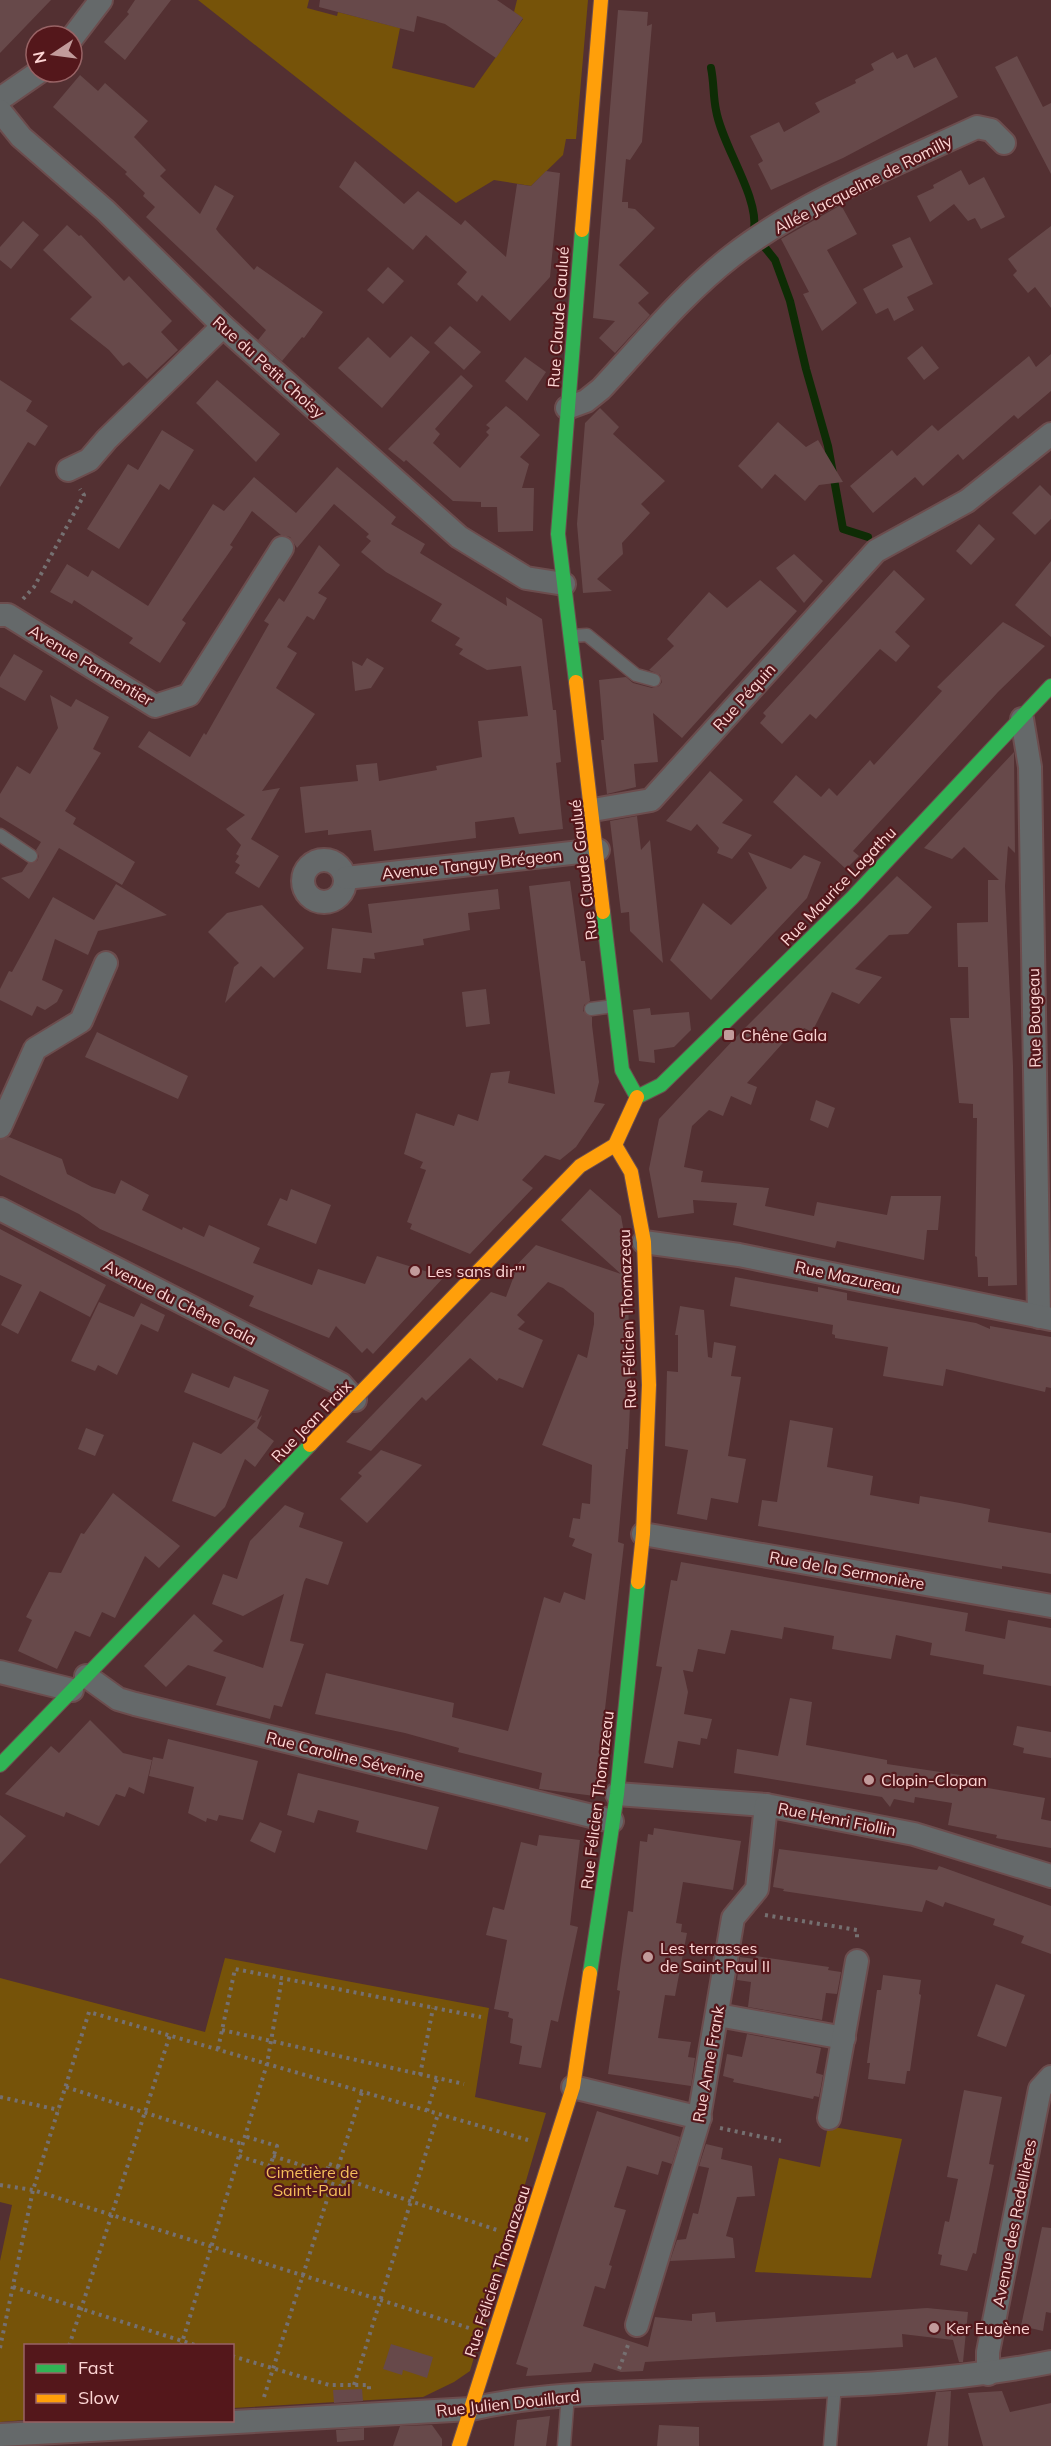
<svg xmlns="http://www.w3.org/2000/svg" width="1051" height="2446" viewBox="0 0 1051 2446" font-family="Mulish,sans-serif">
  <rect width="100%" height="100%" fill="#533032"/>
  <g fill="#765309">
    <polygon points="198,0 309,0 307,8 337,16 338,12 400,28 392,68 474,88 523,19 514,12 517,0 588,0 576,139 566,139 563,155 531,186 494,180 456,203"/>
    <polygon points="225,1958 489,2008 475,2097 546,2113 470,2371 454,2382 423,2397 233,2408 232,2346 26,2346 25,2420 0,2422 0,2261 12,2205 0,2202 0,1978 205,2032"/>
    <polygon points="828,2126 902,2139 871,2278 755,2272 779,2158 820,2167"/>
  </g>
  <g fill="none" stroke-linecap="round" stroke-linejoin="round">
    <g stroke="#0e2c05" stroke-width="8">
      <path d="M711,68C714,82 713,96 716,110C722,146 759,196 754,230"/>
      <polyline points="763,245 775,260 790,301 806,369 828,446 843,529 868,537"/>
    </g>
  </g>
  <g fill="#67494a">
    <polygon points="0,0 51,0 0,53"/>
    <polygon points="135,0 171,0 125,60 104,42 129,14 127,12"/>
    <polygon points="320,0 497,0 523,18 496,58 445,24 417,16 414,32 319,7"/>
    <polygon points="618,10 648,12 647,26 652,24 642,142 630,160 626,159 622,202 628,202 628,208 635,209 655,228 619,265 649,293 638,303 650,315 615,353 599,338 615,321 593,318"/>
    <polygon points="893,52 897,59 907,54 914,68 936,57 958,97 843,158 771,190 758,164 763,161 750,136 779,122 784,132 820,112 815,103 856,83 855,80 874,70 871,64"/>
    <polygon points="1017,56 1043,107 1051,103 1051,174 995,67"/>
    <polygon points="80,75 98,91 105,83 148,121 134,137 166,170 160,176 200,214 215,185 234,196 216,229 219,233 254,270 257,266 323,312 304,338 302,337 282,361 258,340 266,330 146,217 155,207 143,196 145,193 125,174 127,172 53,107"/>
    <polygon points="355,161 404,204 418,191 461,225 465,220 506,257 517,184 531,186 546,171 560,173 550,277 510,321 482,295 477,302 457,284 467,272 426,235 413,250 339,187"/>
    <polygon points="961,170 969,185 984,177 1005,217 981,229 975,218 968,221 954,204 930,222 917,196 934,188 933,185"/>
    <polygon points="841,205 857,234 827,250 857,303 822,331 803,294 809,292 781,239"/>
    <polygon points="23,221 39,235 11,269 0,260 0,247"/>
    <polygon points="67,225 79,236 81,235 124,281 129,276 172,321 161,332 178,350 147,379 129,362 123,366 109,350 70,319 92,297 43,250"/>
    <polygon points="1051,226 1051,308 1035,287 1028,293 1013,275 1017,271 1008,259"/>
    <polygon points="910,237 933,284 907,297 914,310 894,321 888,308 876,314 863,289 903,267 892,245"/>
    <polygon points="388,267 404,281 383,304 367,290"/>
    <polygon points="450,326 481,352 464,370 434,343"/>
    <polygon points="411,336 430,352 382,408 338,368 368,337 390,358"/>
    <polygon points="922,346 939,368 924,380 907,358"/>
    <polygon points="1051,354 1051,391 1018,419 1014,415 963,460 958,454 923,486 915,477 873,513 850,486 892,450 897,456 932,425 938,431 1029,356 1036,367"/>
    <polygon points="525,357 546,372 527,401 505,381"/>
    <polygon points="461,375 473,386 435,429 440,434 433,443 460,468 489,435 486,432 490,428 486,425 506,406 515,413 540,435 520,457 529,464 522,488 534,488 533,531 498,532 497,507 481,507 481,502 453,501 406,460 404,462 388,449"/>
    <polygon points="0,380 32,401 26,411 48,426 35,446 28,442 0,487"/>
    <polygon points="217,380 280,434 256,462 196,403"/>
    <polygon points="600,408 619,427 613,434 665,481 641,504 650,513 622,543 623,554 597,579 612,591 583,593 577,524 585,423"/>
    <polygon points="778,422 806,447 818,440 843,482 819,485 805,501 775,474 762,489 738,466"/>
    <polygon points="162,430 194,450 169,490 160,484 119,549 87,529 128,464 138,470"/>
    <polygon points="337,467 396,517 391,524 425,544 420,553 507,606 506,597 542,619 553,710 556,710 561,762 556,763 563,829 519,834 514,817 475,822 476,838 374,851 371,830 328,835 328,830 305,833 300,787 358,781 356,765 377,763 379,781 437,770 436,766 482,757 478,721 528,716 521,666 487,670 459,654 463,649 455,645 460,638 431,621 442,604 386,572 361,552 371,541 366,537 369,534 334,504 297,548 290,537 281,535 252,511 230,545 233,547 182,620 186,623 160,663 129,643 133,638 74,600 72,604 50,592 67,564 88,577 92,570 148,606 213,504 224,511 254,477 296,513"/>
    <polygon points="1040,485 1051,496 1051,519 1035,535 1012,513"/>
    <polygon points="979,524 995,539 971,565 956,551"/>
    <polygon points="319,545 340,565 318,593 327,598 314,620 307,616 287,647 297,653 276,688 315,714 262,791 280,788 251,839 279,856 259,888 235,873 240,865 235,862 239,856 236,854 241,845 226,829 245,815 138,747 149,731 190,757 204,733 206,735 269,624 264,621 279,598 284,602"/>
    <polygon points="794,554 823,581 804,603 776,568"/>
    <polygon points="1051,561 1051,637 1015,605"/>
    <polygon points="894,570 925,599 895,632 910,646 896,662 880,649 816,719 810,714 782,744 760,723 766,716 763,713"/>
    <polygon points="760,580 797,611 682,738 653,713 658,762 634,764 636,787 607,794 601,740 604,740 599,680 626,677 633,683 652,688 659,686 662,682 660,675 649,670 674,646 667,639 709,592 727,608"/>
    <polygon points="1003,622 1045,646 998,692 853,851 859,856 846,869 773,802 796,775 821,797 829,788 837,796 870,760 874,765 942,691 937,687"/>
    <polygon points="14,654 43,671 25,701 0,687 0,677"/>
    <polygon points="367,658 384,668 371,688 355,691 352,661 362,666"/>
    <polygon points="50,695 71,707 76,699 109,717 93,749 101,753 65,811 76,818 73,824 135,862 122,885 59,848 29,899 1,878 22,872 28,863 37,861 39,856 36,850 41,842 0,817 0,794 17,766 30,774 58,728"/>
    <polygon points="1014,752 1015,853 1008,846 1005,886 1013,1066 1017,1285 988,1286 988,1277 978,1277 977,1257 975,1256 977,1118 973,1118 973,1104 959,1103 950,1018 969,1018 968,967 958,967 957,923 988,922 988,880 999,880 964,847 952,859 924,848"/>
    <polygon points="710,771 743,800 722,823 752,835 732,859 717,853 719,848 697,824 691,831 666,821"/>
    <polygon points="637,816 641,850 650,840 663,963 630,931 629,912 621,913 610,821"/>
    <polygon points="748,852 791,869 804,855 821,862 807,898 711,1000 670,960 703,903 731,925 767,888"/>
    <polygon points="897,876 932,907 908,934 889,935 855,969 882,977 859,1004 832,992 812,1032 804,1028 795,1040 790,1035 747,1083 757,1087 751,1105 731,1096 723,1116 709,1110 692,1126 684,1167 703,1171 701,1182 769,1188 765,1206 814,1216 817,1202 887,1215 891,1196 941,1196 938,1230 927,1230 924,1260 837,1241 835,1248 733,1225 737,1203 693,1200 694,1213 658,1218 649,1169 659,1119 738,1035"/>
    <polygon points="570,881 581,961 585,961 590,1001 584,1005 583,1011 592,1017 592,1025 599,1082 594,1102 605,1104 576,1147 560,1160 545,1155 522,1180 533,1188 470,1254 410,1229 412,1224 407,1222 426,1170 420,1168 423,1162 404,1154 416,1113 454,1126 458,1114 478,1121 491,1073 510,1071 508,1083 555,1094 529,886"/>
    <polygon points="116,884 167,915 98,931 88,955 55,939 42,980 63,990 57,1002 45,1010 37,1006 32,1016 0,1000 0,989 9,971 12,972 53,897 94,920"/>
    <polygon points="498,889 500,909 468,913 470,930 423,939 424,945 374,953 375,959 363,958 361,973 327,969 332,928 372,933 368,904"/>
    <polygon points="262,905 304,948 274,978 261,966 225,1003 234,967 239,963 208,932 227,913"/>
    <polygon points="486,989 490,1024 466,1027 462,992"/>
    <polygon points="650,1008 651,1015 689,1012 691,1030 674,1047 654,1050 655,1063 639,1061 633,1010"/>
    <polygon points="97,1032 188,1076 178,1099 85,1057"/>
    <polygon points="816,1100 835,1108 828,1128 810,1120"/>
    <polygon points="9,1137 62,1159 67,1174 92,1187 115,1194 121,1180 149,1195 142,1210 182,1230 183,1227 204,1237 209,1225 260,1248 253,1263 312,1285 318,1269 365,1284 377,1256 444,1277 373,1354 367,1348 362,1353 336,1326 329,1338 249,1306 254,1296 100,1229 79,1214 0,1175 0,1140"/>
    <polygon points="291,1189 331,1205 316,1244 267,1225 280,1198 287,1201"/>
    <polygon points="590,1189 621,1216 626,1244 631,1385 628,1449 626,1449 618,1542 624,1544 595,1796 539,1789 542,1773 458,1752 459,1748 405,1733 315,1714 326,1673 454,1703 452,1717 508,1731 544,1597 560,1603 564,1592 585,1600 592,1554 572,1546 575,1539 569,1537 573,1518 580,1519 582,1503 590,1504 592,1465 542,1445 578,1354 587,1358 594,1324 594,1313 563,1288 548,1282 517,1315 525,1322 518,1329 543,1340 523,1388 499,1378 497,1381 470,1358 426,1401 422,1397 371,1451 346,1442 491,1292 506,1297 515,1273 510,1272 536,1245 621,1274 561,1220"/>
    <polygon points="0,1229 106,1285 90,1317 40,1291 18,1334 1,1325 22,1285 0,1275"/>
    <polygon points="735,1277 818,1292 818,1287 847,1293 847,1300 976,1323 990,1329 990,1326 1051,1337 1051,1388 1046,1387 1045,1392 946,1369 943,1386 883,1376 888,1347 835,1338 835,1335 832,1334 833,1325 730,1306"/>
    <polygon points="99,1302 134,1317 141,1303 165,1315 158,1332 141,1324 117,1375 98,1365 95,1371 71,1361"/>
    <polygon points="680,1306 704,1310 708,1357 712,1358 714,1342 736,1346 731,1376 741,1377 728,1456 746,1459 738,1503 711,1498 707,1520 677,1514 688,1450 665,1446 667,1371 678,1372 678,1335 675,1335"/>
    <polygon points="192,1373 229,1388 234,1376 269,1390 257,1420 262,1415 257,1428 274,1441 255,1467 245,1459 225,1507 215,1517 172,1501 193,1442 221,1454 256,1421 184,1392"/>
    <polygon points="790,1420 833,1428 827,1467 873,1476 870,1495 919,1504 920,1496 960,1503 990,1509 988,1522 1051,1533 1051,1574 1002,1566 1002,1569 758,1526 762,1500 777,1502"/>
    <polygon points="86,1428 104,1435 95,1456 78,1449"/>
    <polygon points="381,1450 422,1465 367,1523 340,1499 362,1476 358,1473"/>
    <polygon points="113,1493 180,1546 159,1568 145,1556 115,1618 102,1612 90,1637 75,1631 57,1669 18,1651 32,1620 26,1617 49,1572 61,1573 81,1533 84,1534"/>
    <polygon points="285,1505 304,1513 299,1527 343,1542 328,1585 306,1578 304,1582 290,1641 304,1644 282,1707 274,1705 270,1719 216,1705 226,1677 188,1665 166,1687 144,1666 194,1614 223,1641 213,1651 263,1668 284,1594 243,1616 212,1604 223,1574 237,1579 250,1541"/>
    <polygon points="681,1562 968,1613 965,1631 1005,1639 1008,1620 1051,1628 1051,1686 983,1674 984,1665 930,1655 932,1643 896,1635 891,1659 832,1649 834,1636 784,1627 782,1639 731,1630 725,1654 698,1649 693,1672 683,1670 688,1692 684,1714 712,1719 707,1739 701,1738 700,1745 678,1741 673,1768 644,1763 662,1667 656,1666 671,1580 677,1581"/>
    <polygon points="790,1698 812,1702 806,1745 887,1760 887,1764 967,1776 965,1784 1045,1798 1041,1819 1051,1821 1051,1848 996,1838 997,1835 948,1825 952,1803 915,1797 914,1803 894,1799 890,1807 882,1797 734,1773 737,1749 778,1756"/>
    <polygon points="90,1720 123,1753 152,1760 144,1794 129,1787 125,1797 116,1794 99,1826 66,1812 64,1817 5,1794 51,1746 59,1753"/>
    <polygon points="1017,1726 1051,1732 1051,1758 1023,1753 1024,1748 1013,1745"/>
    <polygon points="168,1739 258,1761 243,1820 219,1815 217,1821 207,1818 206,1822 188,1813 194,1787 149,1776 153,1757 163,1759"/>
    <polygon points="298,1773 439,1807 427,1850 356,1832 359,1821 318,1810 314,1823 287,1815"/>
    <polygon points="0,1815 26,1836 0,1864"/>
    <polygon points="260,1822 282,1831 275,1853 250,1841"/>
    <polygon points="654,1828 741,1841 733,1890 683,1882 676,1923 682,1924 681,1932 687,1933 675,1996 665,1995 658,2038 691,2042 688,2057 695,2058 691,2086 608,2074 620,1991 617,1990 628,1911 633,1912 640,1841 647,1842 648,1834 653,1835"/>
    <polygon points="539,1835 580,1840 570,1925 578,1927 558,2022 551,2020 541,2068 519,2064 522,2046 510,2043 513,2019 508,2017 509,2012 494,2009 507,1940 486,1935 493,1907 504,1910 521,1842 537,1846"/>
    <polygon points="779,1849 937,1870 939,1866 1051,1906 1051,1954 1021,1943 1024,1936 993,1925 995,1919 945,1902 943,1907 926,1900 922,1912 783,1891 784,1889 773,1887"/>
    <polygon points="756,1956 829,1967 828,1970 841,1972 837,1994 826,1993 822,2020 748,2007 751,1982 737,1980 740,1957 755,1959"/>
    <polygon points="883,1975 921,1980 919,1994 921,1995 910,2071 907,2071 905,2084 868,2079 870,2063 867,2063 877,1990 881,1990"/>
    <polygon points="996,1984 1025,1995 1006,2047 977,2036"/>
    <polygon points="747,2034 821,2048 816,2073 823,2075 819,2097 814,2096 813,2099 733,2082 734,2079 723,2076 727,2054 742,2057"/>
    <polygon points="964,2090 1002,2097 989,2164 994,2165 976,2254 973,2253 967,2271 940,2265 942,2255 938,2254 945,2221 949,2222 958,2179 947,2177"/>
    <polygon points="597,2111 680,2137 672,2164 662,2161 658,2175 627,2166 614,2207 626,2210 609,2265 612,2266 605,2289 595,2286 583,2326 648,2347 655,2317 692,2321 692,2314 715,2312 716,2322 927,2308 968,2312 963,2362 959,2362 953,2340 902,2334 903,2347 645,2362 643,2371 621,2372 594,2363 591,2372 526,2376 528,2368 516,2364"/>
    <polygon points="706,2144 723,2148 721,2159 752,2166 755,2196 737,2197 726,2236 733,2238 735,2258 670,2261 677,2240 686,2239 693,2213 698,2214 709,2168 699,2166"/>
    <polygon points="1042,2227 1051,2228 1051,2313 1046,2312 1043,2331 1021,2326"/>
    <polygon points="391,2344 433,2357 427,2378 403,2370 402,2375 383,2369"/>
    <polygon points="362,2389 363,2401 334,2403 333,2390"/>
    <polygon points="951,2391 948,2446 927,2446 936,2392"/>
    <polygon points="1002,2391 1010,2412 1051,2403 1051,2446 983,2446 968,2393"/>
    <polygon points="550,2416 546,2446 514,2446 517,2420"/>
    <polygon points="432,2425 442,2439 442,2446 393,2446 400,2426"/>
    <polygon points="659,2425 699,2427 699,2446 657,2446"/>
    <polygon points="364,2428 364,2440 337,2442 336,2430"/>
  </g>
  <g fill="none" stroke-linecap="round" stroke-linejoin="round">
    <g stroke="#6c4d4e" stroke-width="15">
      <g id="lane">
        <polyline points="571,636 587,635 636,675 654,680"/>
        <polyline points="0,835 31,856"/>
        <polyline points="591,1009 614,1006"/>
        <polyline points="564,2446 568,2395"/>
        <polyline points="830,2446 835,2384"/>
      </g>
    </g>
    <g stroke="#6c4d4e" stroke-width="26">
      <g id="street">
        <polyline points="72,38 101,0"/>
        <polyline points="0,99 39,72"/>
        <polyline points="0,111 21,137 106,211 223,326 459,537 526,578 564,584"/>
        <path d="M567,408L586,401L601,389C643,344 683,294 732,256C801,202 897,164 977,127L991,130L1004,143"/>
        <polyline points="68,470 89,460 107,439 223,326"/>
        <polyline points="0,615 8,615 155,706 189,695 282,548"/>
        <polyline points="1022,719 1030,767 1039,1317"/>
        <polyline points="593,810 651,800 876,551 967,501 1051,434"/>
        <circle cx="324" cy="881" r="21"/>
        <polyline points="346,878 598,850"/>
        <polyline points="0,1127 35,1049 81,1021 106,963"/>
        <polyline points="0,1209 341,1384 355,1400"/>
        <polyline points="644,1242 739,1255 1051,1319"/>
        <polyline points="643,1534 1051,1606"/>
        <polyline points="0,1672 72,1690"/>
        <polyline points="86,1676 118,1699 135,1704 612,1821"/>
        <polyline points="617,1794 766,1805 914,1834 1051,1876"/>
        <polyline points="718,2015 844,2038"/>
        <polyline points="573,2087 700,2118"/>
        <polyline points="829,2118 857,1961"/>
        <polyline points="637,2325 698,2123 733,1918 757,1889 766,1805"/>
        <polyline points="988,2374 988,2352 1040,2089 1051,2077"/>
        <path d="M0,2435L471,2409C537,2394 603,2393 670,2391C796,2386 927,2387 1051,2362"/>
      </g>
    </g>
    <g stroke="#6c4d4e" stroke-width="16">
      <g id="fast">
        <polyline points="576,682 558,534 582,230"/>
        <polyline points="603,912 622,1070 637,1097"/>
        <polyline points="637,1097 661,1085 852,898 1051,686"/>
        <polyline points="0,1765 310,1445"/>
        <polyline points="590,1973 617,1794 638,1582"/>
      </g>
    </g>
    <g stroke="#6c4d4e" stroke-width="16">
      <g id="slow">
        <polyline points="582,230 601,0"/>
        <polyline points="576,682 603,912"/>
        <polyline points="615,1145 631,1172 644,1242 649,1385 643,1534 638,1582"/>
        <polyline points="310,1445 580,1166 615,1145 637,1097"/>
        <polyline points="459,2446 573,2087 590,1973"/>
      </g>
    </g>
    <g stroke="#757071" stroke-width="4" stroke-dasharray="3 4.5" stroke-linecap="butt">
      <polyline points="23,599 34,587 84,495 80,489"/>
      <polyline points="765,1915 857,1930 857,1940"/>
      <polyline points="222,2030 464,2084"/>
      <polyline points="218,2049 235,1969 481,2017"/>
      <polyline points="420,2075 433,2008"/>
      <polyline points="66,2087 242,2144"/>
      <polyline points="0,2097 59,2110"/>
      <polyline points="427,2111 437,2079"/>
      <polyline points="720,2128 781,2141"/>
      <polyline points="239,2156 270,2166 277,2146 244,2136"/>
      <polyline points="273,2156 326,2173"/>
      <polygon points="329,2164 347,2170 342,2187 324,2181"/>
      <polyline points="338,2167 362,2092"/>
      <polyline points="344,2179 500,2231"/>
      <polyline points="0,2185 33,2190 469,2328"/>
      <polyline points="13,2287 198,2346"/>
      <polyline points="69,2346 170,2035"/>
      <polyline points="181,2346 267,2064 282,1978"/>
      <polyline points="0,2348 33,2190 89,2012 528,2140"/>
      <polyline points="232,2356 329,2385 369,2385 369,2391"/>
      <polyline points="619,2369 628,2345"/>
      <polyline points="354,2385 438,2114"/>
      <polyline points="264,2397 332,2184"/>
    </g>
    <use href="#lane" stroke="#65696a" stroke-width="12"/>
    <use href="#street" stroke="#65696a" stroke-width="22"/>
    <use href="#fast" stroke="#30b455" stroke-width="14"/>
    <use href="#slow" stroke="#ff9f0a" stroke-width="14"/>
  </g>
  <g fill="#c29b9b" stroke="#54171b" stroke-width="2">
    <rect x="723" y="1029" width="12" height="12" rx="3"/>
    <circle cx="415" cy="1271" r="6"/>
    <circle cx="869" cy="1780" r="6"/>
    <circle cx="648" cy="1957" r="6"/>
    <circle cx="934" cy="2328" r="6"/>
  </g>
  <g text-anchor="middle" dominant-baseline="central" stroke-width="4.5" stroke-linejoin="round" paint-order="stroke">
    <g font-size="16" fill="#fdd5d4" stroke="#54171b">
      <text transform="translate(863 184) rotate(-27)">Allée Jacqueline de Romilly</text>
      <text transform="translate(558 317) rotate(-86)">Rue Claude Gaulué</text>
      <text transform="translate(269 367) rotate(42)">Rue du Petit Choisy</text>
      <text transform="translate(91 665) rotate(31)">Avenue Parmentier</text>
      <text transform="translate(744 697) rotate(-48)">Rue Péquin</text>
      <text transform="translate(472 864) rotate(-6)">Avenue Tanguy Brégeon</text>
      <text transform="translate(583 870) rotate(-97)">Rue Claude Gaulué</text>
      <text transform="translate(838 886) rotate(-46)">Rue Maurice Lagathu</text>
      <text transform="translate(1034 1018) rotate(-91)">Rue Bougeau</text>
      <text transform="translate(848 1277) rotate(12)">Rue Mazureau</text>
      <text transform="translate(180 1302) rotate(27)">Avenue du Chêne Gala</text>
      <text transform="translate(627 1319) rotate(-92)">Rue Félicien Thomazeau</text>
      <text transform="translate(311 1421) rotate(-46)">Rue Jean Fraix</text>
      <text transform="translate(847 1570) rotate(10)">Rue de la Sermonière</text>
      <text transform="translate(345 1756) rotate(14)">Rue Caroline Séverine</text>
      <text transform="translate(597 1800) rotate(-83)">Rue Félicien Thomazeau</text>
      <text transform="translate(837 1819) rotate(11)">Rue Henri Fiollin</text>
      <text transform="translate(708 2064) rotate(-80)">Rue Anne Frank</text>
      <text transform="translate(1014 2223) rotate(-79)">Avenue des Redellières</text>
      <text transform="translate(497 2271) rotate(-72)">Rue Félicien Thomazeau</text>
      <text transform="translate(508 2403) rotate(-6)">Rue Julien Douillard</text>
    </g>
    <g font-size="16" fill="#fdd5d4" stroke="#54171b" text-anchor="start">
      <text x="741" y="1035">Chêne Gala</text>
      <text x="427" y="1271">Les sans dir'''</text>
      <text x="881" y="1780">Clopin-Clopan</text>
      <text x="660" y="1948">Les terrasses<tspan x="660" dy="18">de Saint Paul II</tspan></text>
      <text x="946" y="2328">Ker Eugène</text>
    </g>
    <g font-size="16" fill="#f4be5a" stroke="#54171b">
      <text x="312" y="2172">Cimetière de<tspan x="312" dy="18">Saint-Paul</tspan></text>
    </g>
  </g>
  <rect x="24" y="2344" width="210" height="78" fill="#54171b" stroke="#986365" stroke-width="1.5"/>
  <rect x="36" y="2364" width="30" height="9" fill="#30b455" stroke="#986365" stroke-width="1.5"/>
  <text x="78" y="2374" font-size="18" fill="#fdd5d4">Fast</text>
  <rect x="36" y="2394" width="30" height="9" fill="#ff9f0a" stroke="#986365" stroke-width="1.5"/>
  <text x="78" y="2404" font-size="18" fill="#fdd5d4">Slow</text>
  <g transform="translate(54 54) rotate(257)"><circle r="28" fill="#54171b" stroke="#986365" stroke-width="1.5"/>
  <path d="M0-4.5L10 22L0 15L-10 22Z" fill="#c29b9b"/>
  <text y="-9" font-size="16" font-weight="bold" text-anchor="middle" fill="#fdd5d4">N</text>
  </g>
</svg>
